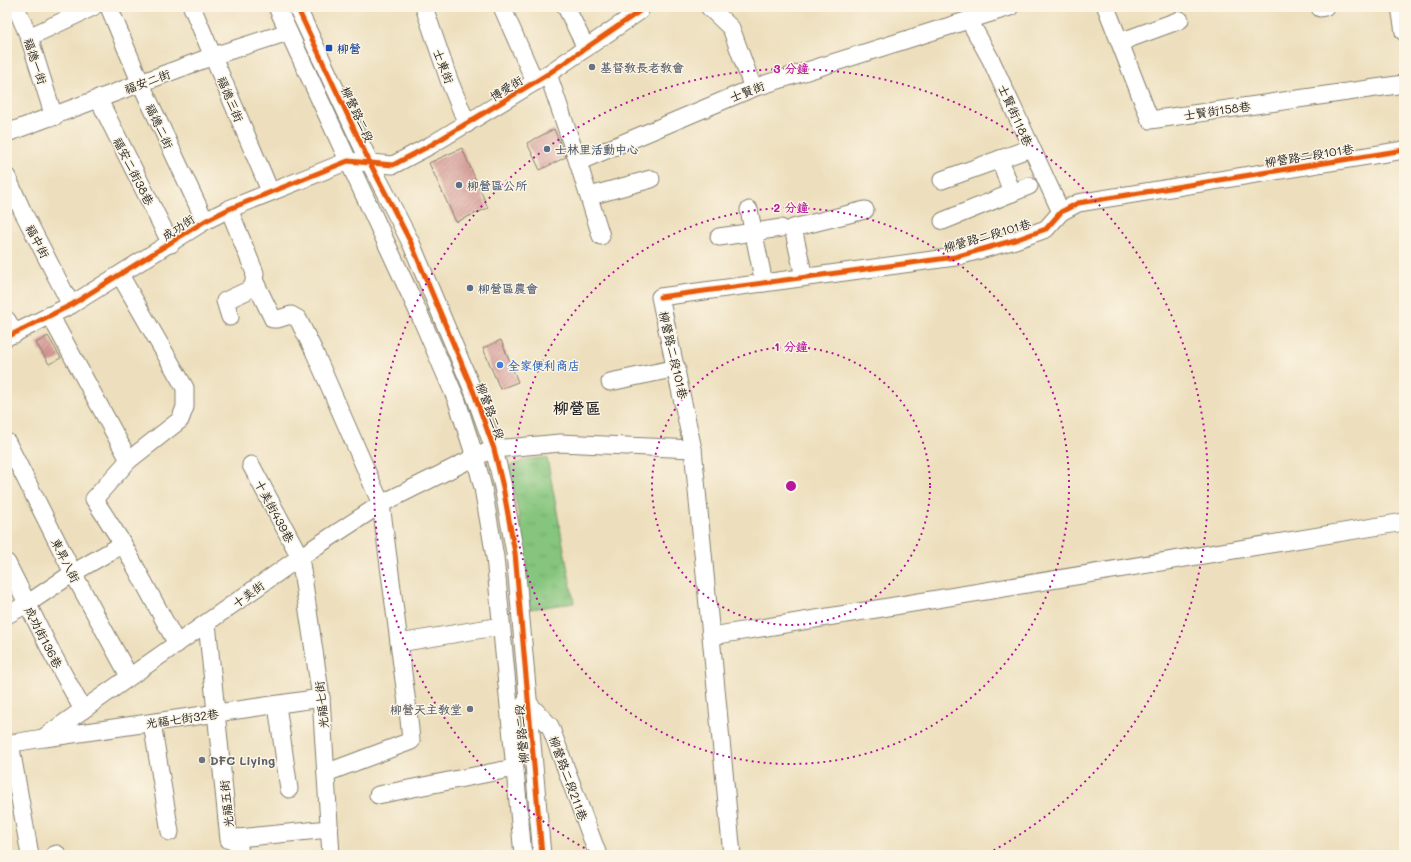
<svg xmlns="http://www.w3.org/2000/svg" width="1411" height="862" viewBox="0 0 1411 862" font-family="Mali,'LXGW WenKai TC',sans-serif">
  <defs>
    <pattern id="park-tufts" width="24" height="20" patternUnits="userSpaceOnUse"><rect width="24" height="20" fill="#85c57d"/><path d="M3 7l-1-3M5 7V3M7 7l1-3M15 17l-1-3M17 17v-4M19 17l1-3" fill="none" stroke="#72a96b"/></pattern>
    <pattern id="building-hatch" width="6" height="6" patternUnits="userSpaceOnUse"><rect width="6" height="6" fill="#d59994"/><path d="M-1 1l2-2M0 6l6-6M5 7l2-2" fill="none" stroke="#ac7c78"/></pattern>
  </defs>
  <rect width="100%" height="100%" fill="#fcf5e5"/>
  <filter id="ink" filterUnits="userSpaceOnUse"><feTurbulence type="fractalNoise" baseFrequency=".025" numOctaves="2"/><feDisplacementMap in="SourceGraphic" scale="8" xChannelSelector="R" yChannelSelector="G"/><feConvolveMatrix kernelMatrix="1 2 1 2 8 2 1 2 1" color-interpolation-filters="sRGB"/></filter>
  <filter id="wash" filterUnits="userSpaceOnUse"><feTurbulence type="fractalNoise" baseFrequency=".012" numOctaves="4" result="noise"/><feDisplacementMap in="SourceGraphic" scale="16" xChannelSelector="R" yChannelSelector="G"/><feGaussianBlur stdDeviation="0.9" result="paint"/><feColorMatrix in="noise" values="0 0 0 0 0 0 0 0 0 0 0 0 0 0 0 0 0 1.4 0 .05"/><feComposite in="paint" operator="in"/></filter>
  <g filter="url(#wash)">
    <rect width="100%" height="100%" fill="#eddfbd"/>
    <polygon fill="url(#park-tufts)" stroke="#50704c" points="547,458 574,603 530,609 523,539 509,466 528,459"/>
    <g id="blocks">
      <g fill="url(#building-hatch)">
        <polygon points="554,129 566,157 540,170 527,143"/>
        <polygon points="462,148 488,208 456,222 429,163"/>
        <polygon points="48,336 61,358 49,364 36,343"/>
        <polygon points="501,340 518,382 500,389 483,348"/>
      </g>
    </g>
  </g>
  <g filter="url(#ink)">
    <use href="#blocks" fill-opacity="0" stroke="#847e6c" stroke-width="1"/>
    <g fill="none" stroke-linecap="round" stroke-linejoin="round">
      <g stroke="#847e6c" stroke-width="19">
        <g id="minor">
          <polyline points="16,7 29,37 54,117"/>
          <polyline points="109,7 141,84 205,221"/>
          <polyline points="192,7 270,191"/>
          <polyline points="277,7 421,318 457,401 475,457 483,488 495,557 523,855"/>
          <polyline points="297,7 370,163 411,243 474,393 494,449 503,487 515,553 542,855"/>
          <polyline points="424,7 449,80 467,124"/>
          <polyline points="502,7 535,82"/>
          <polyline points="566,7 586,48"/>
          <polyline points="709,7 731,28 753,88"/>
          <polyline points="1106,7 1150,120 1404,84"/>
          <polyline points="1400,7 1404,32"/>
          <polyline points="1320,8 1325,7"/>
          <polyline points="969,20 991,60 1061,212"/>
          <polyline points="29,37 93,7"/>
          <polyline points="1120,42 1180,20"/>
          <polyline points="548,74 578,162 753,88 1010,7"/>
          <polyline points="98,98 171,244"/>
          <polyline points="7,133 213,56 288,32"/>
          <polyline points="1000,159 1012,193"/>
          <polyline points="578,162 601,236"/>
          <polyline points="7,177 22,210 71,305"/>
          <polyline points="942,180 1031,148"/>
          <polyline points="590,196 651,179"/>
          <polyline points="229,209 255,273 253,288 225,301 230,317"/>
          <polyline points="749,210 764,283"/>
          <polyline points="943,221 1029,186"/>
          <polyline points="719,237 781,228"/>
          <polyline points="120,275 185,388 185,407 180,420 129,460"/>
          <polyline points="804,277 793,228 865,210"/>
          <polyline points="255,282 273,319 278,319 291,315 298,319 314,351 381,504 409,719 411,741 326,773"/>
          <polyline points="50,315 129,460 94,499 123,544 177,644"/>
          <polyline points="7,320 15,334"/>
          <polyline points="7,337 71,305 205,221 229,209 348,161 393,165 431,145 548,74 640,11 641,7"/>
          <polyline points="610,382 677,368"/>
          <polyline points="7,442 73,573 129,676"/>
          <polyline points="693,449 732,855"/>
          <polyline points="251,465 300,557 321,698 331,855"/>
          <polyline points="7,563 53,655 83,710"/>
          <polyline points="7,615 27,604 73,573 123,544"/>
          <polyline points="207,623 229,840 238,838 240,855"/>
          <polyline points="712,636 1404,522"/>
          <polyline points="399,643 501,626"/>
          <polyline points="525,703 528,703 550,726 598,855"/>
          <polyline points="277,705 289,789"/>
          <polyline points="152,723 170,832"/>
          <polyline points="45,738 321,698"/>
          <polyline points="10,743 30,855"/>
          <polyline points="7,744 43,738 300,557 381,504 475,457 494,449 560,443 693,449 660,297 955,257 1015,240 1046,229 1061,212 1078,203 1404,150"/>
          <polyline points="378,795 514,768"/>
          <polyline points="238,838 329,829"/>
          <polyline points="54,855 57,854"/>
        </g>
      </g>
      <use href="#minor" stroke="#fff" stroke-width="17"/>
      <g stroke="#fcf5e5" stroke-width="8">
        <g id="cycleway">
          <polyline points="297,7 370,163 411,243 474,393 494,449 503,487 515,553 542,855"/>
          <polyline points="660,297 955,257 1015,240 1046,229 1061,212 1078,203 1404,150"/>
          <polyline points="7,337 71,305 205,221 229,209 348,161 393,165 431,145 548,74 640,11 641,7"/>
        </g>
      </g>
      <use href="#cycleway" stroke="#e8590c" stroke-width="5"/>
    </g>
  </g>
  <g fill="none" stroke="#b5179e" stroke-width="2" stroke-dasharray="2 4">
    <circle cx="791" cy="486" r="139"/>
    <circle cx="791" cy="486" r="278"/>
    <path d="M595 854A417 417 0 1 1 987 854"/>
  </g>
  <rect fill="#1a4fb4" stroke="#fcf5e5" stroke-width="1.5" x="325" y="44" width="8" height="8" rx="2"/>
  <g fill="#6b7280" stroke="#fcf5e5" stroke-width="1.5">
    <circle cx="592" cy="67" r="4"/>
    <circle cx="470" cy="709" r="4"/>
    <circle cx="202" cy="760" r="4"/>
  </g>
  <g fill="#5c6f8a" stroke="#fcf5e5" stroke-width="1.5">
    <circle cx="547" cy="149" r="4"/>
    <circle cx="459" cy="185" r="4"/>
    <circle cx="470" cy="288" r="4"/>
  </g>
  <circle fill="#3f7fe0" stroke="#fcf5e5" stroke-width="1.5" cx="500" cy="365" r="4"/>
  <g text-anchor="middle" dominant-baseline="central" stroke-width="3" stroke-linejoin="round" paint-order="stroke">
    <g font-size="12" font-weight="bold" fill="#164399" stroke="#fcf5e5" text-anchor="start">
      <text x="337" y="48">柳營</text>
    </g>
    <g font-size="12" fill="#1c1c1c" stroke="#fcf5e5">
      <text transform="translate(36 61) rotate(72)">福德一街</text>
      <text transform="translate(444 66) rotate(69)">士東街</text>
      <text transform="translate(147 81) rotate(-20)">福安二街</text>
      <text transform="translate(506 88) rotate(-32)">博愛街</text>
      <text transform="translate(747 91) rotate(-21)">士賢街</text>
      <text transform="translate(231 99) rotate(67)">福德三街</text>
      <text transform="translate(1217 110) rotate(-8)">士賢街158巷</text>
      <text transform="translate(358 114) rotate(65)">柳營路二段</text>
      <text transform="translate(1016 115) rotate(66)">士賢街118巷</text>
      <text transform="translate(160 126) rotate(65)">福德二街</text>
      <text transform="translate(1309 155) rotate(-9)">柳營路二段101巷</text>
      <text transform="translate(134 171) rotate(63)">福安二街38巷</text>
      <text transform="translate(178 227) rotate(-34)">成功街</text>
      <text transform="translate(987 235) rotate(-16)">柳營路二段101巷</text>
      <text transform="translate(38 241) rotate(62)">福中街</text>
      <text transform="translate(674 355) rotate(77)">柳營路二段101巷</text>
      <text transform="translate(491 411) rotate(70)">柳營路二段</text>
      <text transform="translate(275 511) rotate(62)">十美街439巷</text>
      <text transform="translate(66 560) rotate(63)">東昇八街</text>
      <text transform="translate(248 594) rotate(-36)">十美街</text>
      <text transform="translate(44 637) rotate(63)">成功街136巷</text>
      <text transform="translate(321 705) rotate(-96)">光福七街</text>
      <text transform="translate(182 718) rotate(-8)">光福七街32巷</text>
      <text transform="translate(521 734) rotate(-95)">柳營路二段</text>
      <text transform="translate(569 778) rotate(70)">柳營路二段211巷</text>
      <text transform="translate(226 804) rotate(-96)">光福五街</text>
    </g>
    <g font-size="12" font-weight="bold" fill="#5b616d" stroke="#fcf5e5" text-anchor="start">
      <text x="600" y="67">基督教長老教會</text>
      <text x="462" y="709" text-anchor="end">柳營天主教堂</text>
      <text x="210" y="760">DFC Liying</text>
    </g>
    <g font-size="12" font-weight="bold" fill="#4e5e75" stroke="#fcf5e5" text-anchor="start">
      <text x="555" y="149">士林里活動中心</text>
      <text x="467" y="185">柳營區公所</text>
      <text x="478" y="288">柳營區農會</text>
    </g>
    <g font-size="12" font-weight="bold" fill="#366cbe" stroke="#fcf5e5" text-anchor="start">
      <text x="508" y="365">全家便利商店</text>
    </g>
    <g font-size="16" font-weight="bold" fill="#1c1c1c" stroke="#fcf5e5">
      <text x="577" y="407">柳營區</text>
    </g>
  </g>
  <circle cx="791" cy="486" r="6" fill="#b5179e" stroke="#fcf5e5" stroke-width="2"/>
  <g font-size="12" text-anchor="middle" font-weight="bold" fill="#b5179e" stroke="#fcf5e5" stroke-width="3" stroke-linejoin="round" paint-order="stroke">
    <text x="791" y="73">3 分鐘</text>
    <text x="791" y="212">2 分鐘</text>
    <text x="791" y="351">1 分鐘</text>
  </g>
  <rect width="1411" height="862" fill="none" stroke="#fcf5e5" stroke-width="24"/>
</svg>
